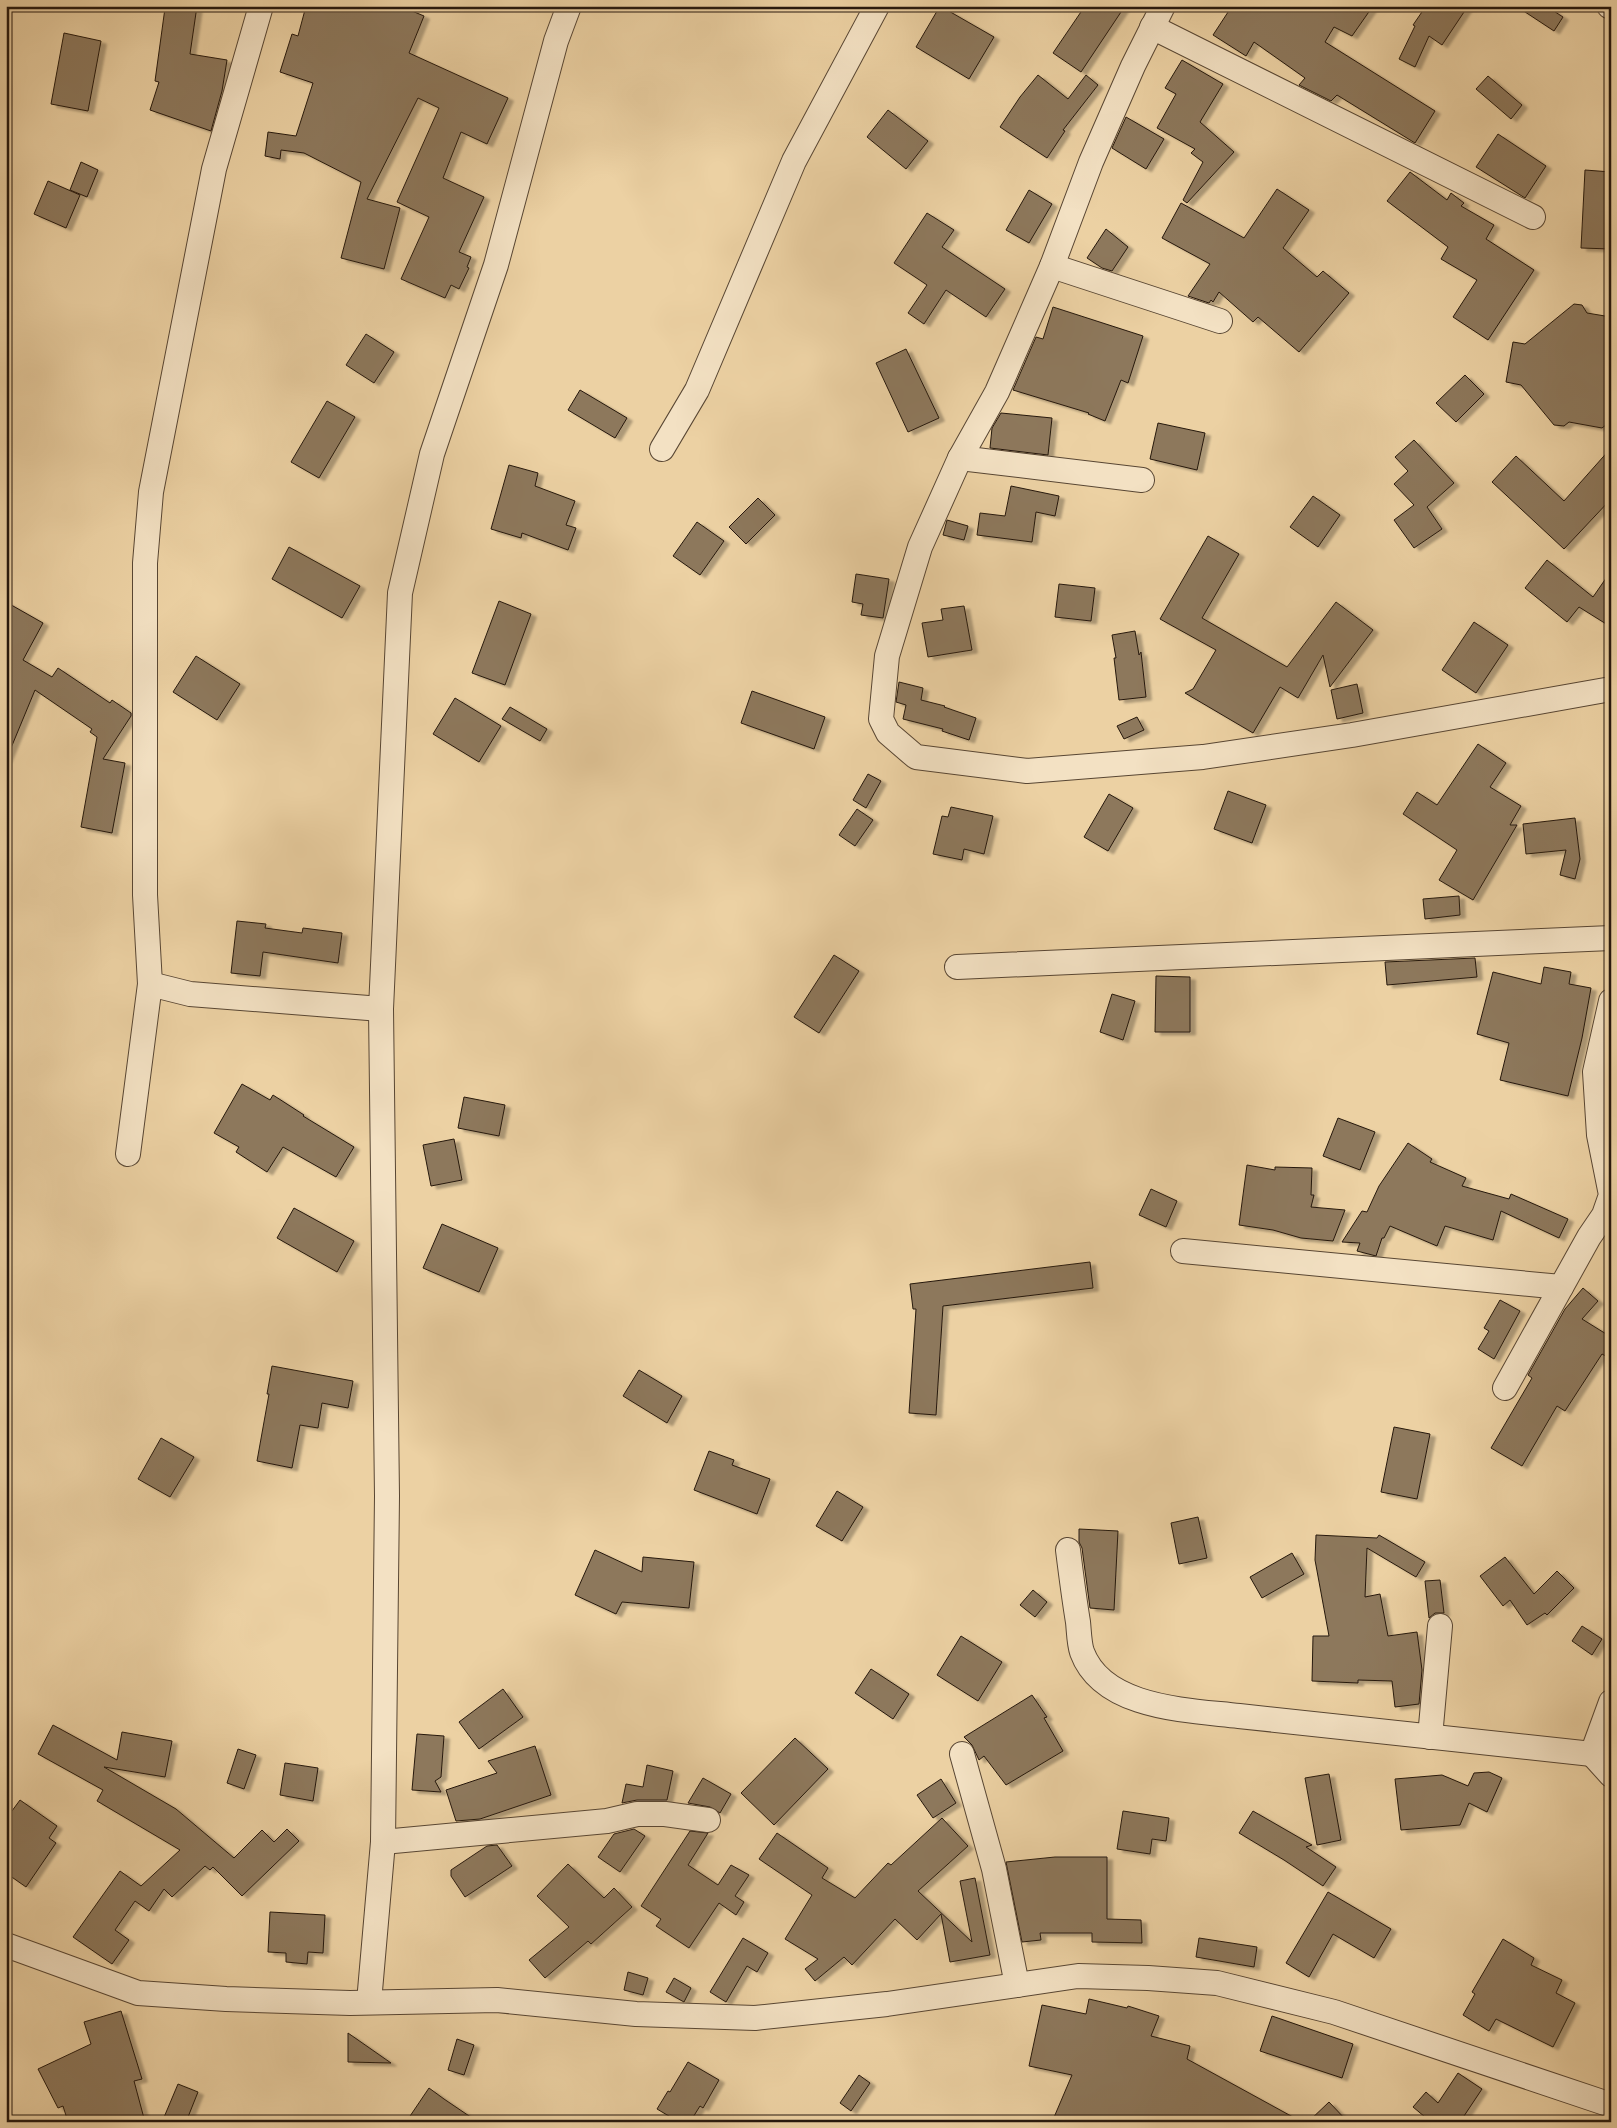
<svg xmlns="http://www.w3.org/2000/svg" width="1617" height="2128" viewBox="0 0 1617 2128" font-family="'IM FELL DW Pica',serif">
  <defs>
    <filter id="shadow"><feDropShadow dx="5.5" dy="3" stdDeviation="1" flood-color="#0004"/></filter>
  </defs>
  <rect width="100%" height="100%" fill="#ecd1a3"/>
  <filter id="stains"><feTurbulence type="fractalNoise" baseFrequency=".004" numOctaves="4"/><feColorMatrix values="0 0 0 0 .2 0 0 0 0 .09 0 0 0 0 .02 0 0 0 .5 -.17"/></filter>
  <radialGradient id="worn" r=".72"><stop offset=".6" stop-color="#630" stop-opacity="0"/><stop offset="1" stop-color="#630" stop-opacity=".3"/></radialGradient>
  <g fill="#8d785b" stroke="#26180e" filter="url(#shadow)">
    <polygon points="177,6 197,6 190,54 227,60 222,91 211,131 150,110 159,82 155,81 165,8 177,9"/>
    <polygon points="306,6 400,6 424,16 409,53 508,98 487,144 461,132 443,178 484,197 459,252 471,257 467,267 469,268 459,289 451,285 445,298 401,279 429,217 397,202 439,108 418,98 367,199 400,208 384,269 341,258 361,182 304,153 281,150 280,159 265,156 268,132 296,136 313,83 280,72 292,34 298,36"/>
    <polygon points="940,6 994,37 969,79 916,47"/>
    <polygon points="1085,6 1125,6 1081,72 1053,53"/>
    <polygon points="1232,6 1373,6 1352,36 1334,27 1325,42 1435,111 1415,143 1337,95 1331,101 1299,85 1305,78 1254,42 1246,56 1213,35"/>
    <polygon points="1426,6 1468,6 1442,45 1429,36 1415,67 1399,59 1415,26 1413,25"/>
    <polygon points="1516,6 1546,6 1563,17 1554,31"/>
    <polygon points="64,33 101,41 88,111 51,104"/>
    <polygon points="1182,60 1223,84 1200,122 1234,152 1187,203 1183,200 1203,162 1191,153 1195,149 1157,128 1176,94 1165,88"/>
    <polygon points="1038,75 1068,99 1086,75 1098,85 1063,130 1065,131 1047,158 1000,127 1020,97"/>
    <polygon points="1488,76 1522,105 1511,119 1476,89"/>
    <polygon points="888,110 928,141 906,169 867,137"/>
    <polygon points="1126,117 1164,139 1146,169 1112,148"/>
    <polygon points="1498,134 1546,166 1525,198 1476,167"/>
    <polygon points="81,162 98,170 87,197 70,190"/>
    <polygon points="1585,170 1611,172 1611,249 1581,248"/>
    <polygon points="1410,172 1447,200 1451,193 1464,203 1461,206 1494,225 1486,239 1534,270 1488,340 1453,317 1477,280 1441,259 1448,247 1387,201"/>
    <polygon points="48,181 80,195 66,228 34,214"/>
    <polygon points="1277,189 1309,210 1283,248 1317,277 1323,271 1349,293 1299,352 1258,317 1253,322 1219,292 1213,302 1211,300 1209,303 1188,296 1210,264 1162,238 1181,203 1244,238"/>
    <polygon points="1029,190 1052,204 1029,243 1006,230"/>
    <polygon points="927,213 954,230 942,247 1005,289 986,317 946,290 924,324 908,313 927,285 894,263"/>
    <polygon points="1106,229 1128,247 1112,271 1102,268 1087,258"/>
    <polygon points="1574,304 1582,305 1587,313 1611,317 1611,421 1602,428 1569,422 1564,426 1554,425 1521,385 1506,382 1513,342 1525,344"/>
    <polygon points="1053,307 1143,336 1128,383 1121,380 1105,421 1088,414 1089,413 1013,390 1036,337 1043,339"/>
    <polygon points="366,334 394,352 374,383 346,365"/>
    <polygon points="906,349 939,418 908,432 876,363"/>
    <polygon points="1465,375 1484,394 1456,422 1436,403"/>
    <polygon points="580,390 627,418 615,438 568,410"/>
    <polygon points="327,401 355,417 319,478 291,462"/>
    <polygon points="1001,413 1052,418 1048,455 990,448 992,428"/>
    <polygon points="1158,423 1205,433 1197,470 1150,459"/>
    <polygon points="1414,440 1454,483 1427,507 1442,529 1414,548 1394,520 1414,505 1394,484 1408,471 1395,457"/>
    <polygon points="1611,448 1611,499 1564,549 1492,482 1516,456 1564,501"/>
    <polygon points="509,465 538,473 535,486 575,501 566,525 576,528 568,550 522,533 521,538 491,529"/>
    <polygon points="1011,486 1059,496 1055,516 1036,512 1032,542 977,535 980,513 1005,516"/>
    <polygon points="1313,496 1340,515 1318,547 1290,527"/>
    <polygon points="758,498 775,515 746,544 729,527"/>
    <polygon points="947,520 968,526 964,540 943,535"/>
    <polygon points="697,522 724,541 700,575 673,556"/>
    <polygon points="1208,536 1239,554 1202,618 1287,667 1336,602 1373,630 1330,687 1323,655 1298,698 1280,687 1253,733 1185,693 1193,689 1216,650 1160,619"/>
    <polygon points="289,547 360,586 342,618 272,579"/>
    <polygon points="1547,560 1593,597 1611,571 1611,627 1579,607 1567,622 1525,588"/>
    <polygon points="856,574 889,579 883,618 861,615 863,604 852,602"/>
    <polygon points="1059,584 1095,588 1091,621 1055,617"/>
    <polygon points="499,601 531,614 505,685 472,673"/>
    <polygon points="6,602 43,623 23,660 52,677 58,668 110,703 112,700 131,713 131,716 103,759 125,763 112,833 81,827 97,737 90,732 92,729 35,690 6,760"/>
    <polygon points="964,606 972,650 928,657 922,623 943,620 941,609"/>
    <polygon points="1474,622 1508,645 1476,693 1442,670"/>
    <polygon points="1135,631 1139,655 1141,652 1146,697 1119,700 1114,658 1116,658 1112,635"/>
    <polygon points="196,656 240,684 217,720 173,692"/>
    <polygon points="899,682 923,688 921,700 945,706 944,707 976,718 969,740 942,731 943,729 903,719 906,705 896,702"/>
    <polygon points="1357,684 1363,713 1337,719 1331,690"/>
    <polygon points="752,691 825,717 814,749 741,723"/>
    <polygon points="455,698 501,726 479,762 433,734"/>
    <polygon points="510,707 547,729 540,741 502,719"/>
    <polygon points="1137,717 1144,730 1124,739 1117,726"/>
    <polygon points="1478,744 1506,763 1490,787 1521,806 1510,825 1517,825 1473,900 1439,880 1457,850 1403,814 1417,792 1437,805"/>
    <polygon points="868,774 881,781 866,808 853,800"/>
    <polygon points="1228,791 1266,805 1252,843 1214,829"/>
    <polygon points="1109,794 1133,808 1108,851 1084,837"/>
    <polygon points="951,807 993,816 984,854 964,849 962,860 933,854 942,816 948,817"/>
    <polygon points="857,809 873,820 855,846 839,835"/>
    <polygon points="1575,818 1580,859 1575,879 1560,875 1566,850 1526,854 1523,824"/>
    <polygon points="1459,896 1460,915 1425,919 1423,899"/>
    <polygon points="237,921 266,924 265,928 302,933 303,928 342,933 338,963 263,952 260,976 231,973"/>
    <polygon points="834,955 859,971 819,1033 794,1017"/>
    <polygon points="1475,958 1477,977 1387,985 1385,962"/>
    <polygon points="1544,967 1571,972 1569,984 1591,988 1582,1038 1568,1096 1500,1080 1509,1043 1477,1034 1493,972 1541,984"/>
    <polygon points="1156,976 1190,977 1190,1032 1155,1032"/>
    <polygon points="1112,994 1135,1001 1123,1040 1100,1032"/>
    <polygon points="242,1084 270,1100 273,1095 304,1115 303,1116 354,1147 336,1177 283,1147 267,1172 236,1152 239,1147 214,1133"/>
    <polygon points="464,1097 505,1105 499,1136 458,1128"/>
    <polygon points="1338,1118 1375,1132 1360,1170 1323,1156"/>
    <polygon points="454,1139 462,1180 431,1186 423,1145"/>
    <polygon points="1408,1143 1432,1159 1430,1162 1466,1178 1462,1186 1509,1199 1511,1194 1568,1219 1559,1238 1501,1211 1493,1240 1445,1226 1437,1246 1390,1226 1384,1238 1382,1238 1376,1256 1357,1251 1360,1243 1342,1242 1362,1211 1367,1212 1379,1186"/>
    <polygon points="1247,1165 1275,1170 1275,1167 1312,1168 1311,1195 1314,1195 1311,1207 1345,1210 1333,1241 1301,1238 1273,1230 1239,1225"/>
    <polygon points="1151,1189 1177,1201 1166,1227 1139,1215"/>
    <polygon points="294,1208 354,1241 337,1272 277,1238"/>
    <polygon points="442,1224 498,1248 479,1292 423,1268"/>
    <polygon points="1090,1262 1093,1288 943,1306 936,1415 909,1413 916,1309 913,1309 910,1284"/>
    <polygon points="1583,1288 1598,1301 1582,1319 1611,1337 1611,1359 1602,1354 1565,1411 1557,1406 1522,1466 1491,1448 1532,1378 1528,1375 1565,1309"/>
    <polygon points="1500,1300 1520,1311 1494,1359 1478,1349 1489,1331 1484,1328"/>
    <polygon points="272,1366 353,1381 348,1408 322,1403 318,1428 300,1425 292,1468 257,1461 269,1394 267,1394"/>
    <polygon points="639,1370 682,1396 667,1423 623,1396"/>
    <polygon points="1394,1427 1430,1434 1417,1499 1381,1492"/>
    <polygon points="161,1438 194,1457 170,1497 138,1479"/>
    <polygon points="709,1451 734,1460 732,1465 770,1479 757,1514 694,1490"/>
    <polygon points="837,1491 863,1507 842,1541 816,1526"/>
    <polygon points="1198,1517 1207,1558 1179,1564 1171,1523"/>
    <polygon points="1079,1529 1118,1531 1114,1610 1090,1608 1082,1548 1079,1542"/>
    <polygon points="1316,1535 1377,1538 1379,1535 1425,1562 1416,1577 1367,1548 1365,1597 1380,1594 1388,1636 1417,1632 1422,1670 1419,1704 1395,1707 1392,1681 1358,1680 1358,1683 1312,1681 1313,1636 1329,1636 1315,1560"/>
    <polygon points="595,1550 642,1572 643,1557 694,1562 689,1608 622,1602 616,1614 575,1595"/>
    <polygon points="1292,1553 1304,1574 1262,1598 1250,1577"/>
    <polygon points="1505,1557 1534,1594 1557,1571 1574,1588 1547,1615 1545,1613 1527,1625 1510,1600 1503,1606 1480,1576"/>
    <polygon points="1440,1580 1444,1613 1435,1613 1429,1618 1425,1581"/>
    <polygon points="1033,1590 1047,1602 1035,1617 1020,1605"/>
    <polygon points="1582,1626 1602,1639 1592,1655 1572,1641"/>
    <polygon points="961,1636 1002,1662 978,1701 937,1675"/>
    <polygon points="871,1669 909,1694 893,1719 855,1693"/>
    <polygon points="503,1689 523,1717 479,1749 459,1722"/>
    <polygon points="1032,1695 1047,1717 1044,1718 1063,1751 1006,1785 984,1756 979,1760 972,1745 964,1737"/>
    <polygon points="53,1725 117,1760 122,1732 172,1741 165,1777 104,1767 176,1809 234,1858 262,1830 274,1842 287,1829 299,1841 242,1896 213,1867 210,1870 205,1866 172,1897 164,1889 149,1911 135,1901 115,1930 129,1940 112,1964 73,1937 120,1871 141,1886 180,1850 97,1801 103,1790 38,1754"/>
    <polygon points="417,1734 444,1736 441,1777 435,1781 441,1792 412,1790"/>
    <polygon points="795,1738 828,1769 774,1825 741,1793"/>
    <polygon points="535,1746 551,1795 480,1819 456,1821 446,1790 497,1773 488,1761"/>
    <polygon points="238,1749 256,1755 244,1789 227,1783"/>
    <polygon points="285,1763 318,1768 313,1801 280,1795"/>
    <polygon points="647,1765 673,1771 667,1800 637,1800 622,1803 626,1784 643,1787"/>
    <polygon points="1489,1772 1502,1778 1487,1812 1469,1803 1460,1825 1401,1830 1395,1779 1442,1775 1468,1786 1474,1773"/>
    <polygon points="1329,1774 1341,1840 1317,1845 1305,1778"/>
    <polygon points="703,1778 731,1794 720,1813 710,1807 688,1803"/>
    <polygon points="941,1779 956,1803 933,1818 917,1795"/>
    <polygon points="20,1800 57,1826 49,1838 56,1843 26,1887 6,1873 6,1819"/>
    <polygon points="1123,1811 1169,1818 1166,1841 1152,1839 1150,1854 1117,1849"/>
    <polygon points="1253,1811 1312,1845 1306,1847 1336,1867 1323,1886 1284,1860 1239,1833"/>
    <polygon points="942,1818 968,1846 918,1891 972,1942 960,1881 975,1878 990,1955 950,1962 941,1914 917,1940 895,1919 852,1965 844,1957 815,1981 805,1969 818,1959 785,1939 812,1895 759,1859 777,1833 828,1868 822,1878 855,1898 888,1863 891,1865"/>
    <polygon points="634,1829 645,1836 620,1872 598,1857 614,1834"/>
    <polygon points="690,1831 708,1833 688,1865 718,1885 731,1865 749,1875 735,1896 744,1902 736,1915 719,1903 689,1948 656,1926 661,1919 641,1906"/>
    <polygon points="497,1845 512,1866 465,1897 451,1876 451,1870 487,1846"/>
    <polygon points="1055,1857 1107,1857 1107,1919 1141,1920 1142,1943 1092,1942 1092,1933 1040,1933 1041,1940 1022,1942 1006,1862"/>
    <polygon points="568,1864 604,1898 614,1888 632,1907 591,1944 588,1941 545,1978 529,1960 569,1927 537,1896"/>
    <polygon points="1328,1892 1391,1929 1374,1958 1333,1934 1309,1977 1286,1963"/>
    <polygon points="270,1912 325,1915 323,1953 308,1952 307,1964 286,1962 286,1953 268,1952"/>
    <polygon points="743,1938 768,1953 757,1972 747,1966 726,2002 710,1992"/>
    <polygon points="1199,1938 1257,1947 1254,1967 1196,1957"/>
    <polygon points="1503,1939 1534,1958 1531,1965 1562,1980 1556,1993 1575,2003 1553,2047 1496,2019 1489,2031 1463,2015 1475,1994 1472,1992"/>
    <polygon points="628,1972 648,1978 643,1995 624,1990"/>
    <polygon points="674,1978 691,1988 684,2002 666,1992"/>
    <polygon points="1089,1999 1127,2008 1128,2006 1159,2016 1151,2036 1190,2046 1187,2059 1302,2122 1052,2122 1072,2075 1029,2066 1042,2005 1086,2014"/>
    <polygon points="121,2011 142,2079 134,2081 145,2122 68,2122 63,2106 58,2108 38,2069 91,2044 84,2022"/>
    <polygon points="1272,2016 1353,2044 1342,2078 1260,2051"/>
    <polygon points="348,2033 391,2063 348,2062"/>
    <polygon points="457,2039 474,2045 464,2075 448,2070"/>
    <polygon points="688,2062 719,2080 703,2108 700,2106 690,2122 679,2122 657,2109 668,2091 670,2092"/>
    <polygon points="1458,2073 1482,2089 1460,2122 1431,2122 1413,2107 1426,2092 1438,2103"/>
    <polygon points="859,2075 870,2083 851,2111 840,2103"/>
    <polygon points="178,2084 198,2092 186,2122 162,2122"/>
    <polygon points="429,2088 444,2099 478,2122 406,2122"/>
    <polygon points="1329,2102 1348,2122 1308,2122"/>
  </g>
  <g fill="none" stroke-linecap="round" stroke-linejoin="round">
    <g stroke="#584633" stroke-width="26">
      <g id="minor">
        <polyline points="1163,6 1133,66 1091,162 1052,266 997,392 960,458 920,547 887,656 881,719 888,733 916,757 1027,771 1203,757 1352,735 1611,689"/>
        <polyline points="1609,6 1611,7"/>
        <polyline points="1152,27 1533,217"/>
        <polyline points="1052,266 1220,321"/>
        <polyline points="662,449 697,390 794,161 877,6"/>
        <polyline points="960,458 1142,480"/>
        <polyline points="957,967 1611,938"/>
        <polyline points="150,984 190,994 381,1009"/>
        <polyline points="128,1154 150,984 145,895 145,563 151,492 214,169 261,6"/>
        <polyline points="1183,1251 1561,1287"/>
        <polyline points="1505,1388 1589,1237 1604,1215 1611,1195 1599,1135 1595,1072 1611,1001"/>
        <path d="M1068,1550C1071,1574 1074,1598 1078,1622C1079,1631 1079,1643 1082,1652C1103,1709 1188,1710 1239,1716L1592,1754"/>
        <polyline points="1611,1702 1592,1754 1611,1775"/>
        <polyline points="1430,1737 1440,1626"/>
        <polyline points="962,1754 994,1869 1017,1985"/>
        <polyline points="383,1842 607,1821 637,1814 665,1814 708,1820"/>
        <polyline points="6,1945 138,1993 226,1999 350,2003 497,2000 636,2014 755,2018 887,2004 1078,1976 1148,1978 1217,1983 1334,2012 1611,2105"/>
        <polyline points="369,2002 383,1842 387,1496 381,1009 400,593 432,454 496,265 556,41 569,6"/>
      </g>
    </g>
    <use href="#minor" stroke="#f3e1c3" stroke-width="24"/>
  </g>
  <rect width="1617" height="2128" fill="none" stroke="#ecd1a3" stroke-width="25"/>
  <rect x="8" y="8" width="1602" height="2113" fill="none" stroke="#26180e" stroke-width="2.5"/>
  <rect x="12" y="12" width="1592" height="2103" fill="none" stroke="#26180e"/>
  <rect width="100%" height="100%" filter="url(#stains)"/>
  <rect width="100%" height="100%" fill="url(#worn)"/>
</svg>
